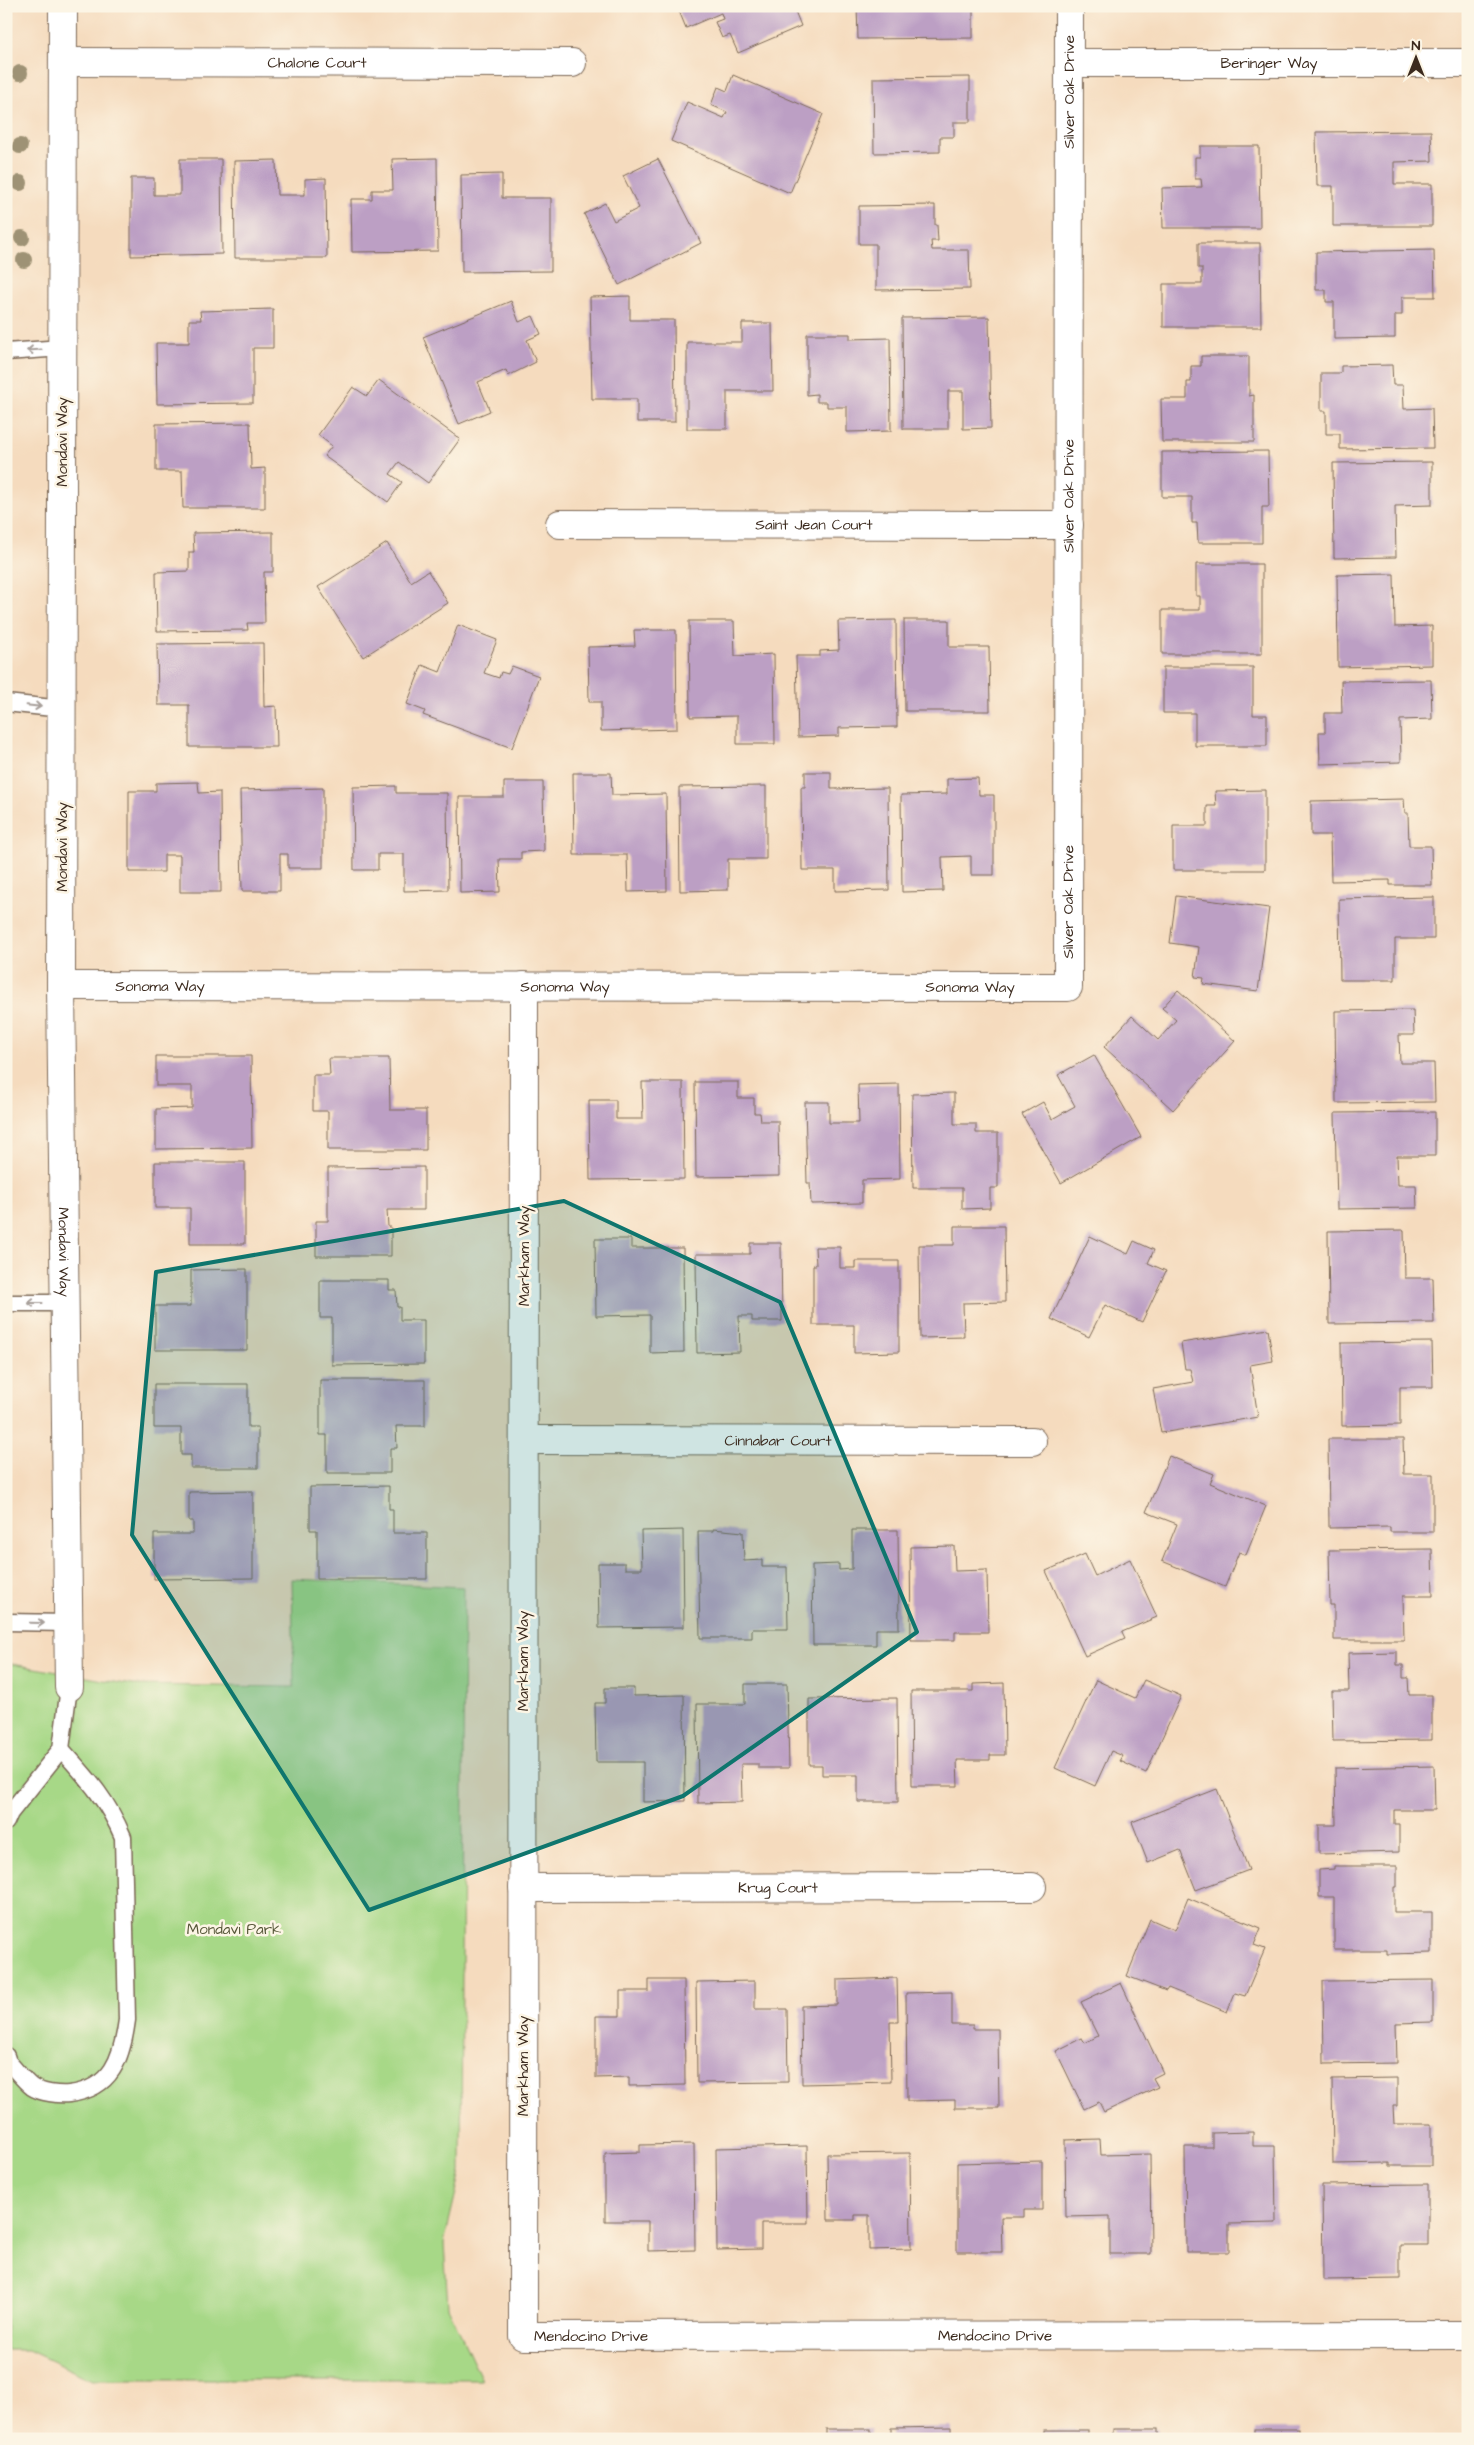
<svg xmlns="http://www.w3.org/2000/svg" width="1474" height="2445" viewBox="0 0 1474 2445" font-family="'Architects Daughter',sans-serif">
  <rect width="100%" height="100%" fill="#fcf5e5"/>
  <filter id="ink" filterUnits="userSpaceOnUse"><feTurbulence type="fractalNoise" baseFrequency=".02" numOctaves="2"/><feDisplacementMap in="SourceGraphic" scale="10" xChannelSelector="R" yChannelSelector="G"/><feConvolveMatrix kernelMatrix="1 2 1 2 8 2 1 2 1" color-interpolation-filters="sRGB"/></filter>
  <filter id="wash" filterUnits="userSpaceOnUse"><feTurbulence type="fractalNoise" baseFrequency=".0096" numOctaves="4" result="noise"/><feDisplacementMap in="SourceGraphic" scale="20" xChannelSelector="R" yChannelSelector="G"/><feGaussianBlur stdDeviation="1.12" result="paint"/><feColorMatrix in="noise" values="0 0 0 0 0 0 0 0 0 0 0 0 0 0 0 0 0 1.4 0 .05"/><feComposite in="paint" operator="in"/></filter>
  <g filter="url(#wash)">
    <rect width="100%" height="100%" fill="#f5dbbe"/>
    <polygon fill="#a7d887" stroke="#718152" points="292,1579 464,1587 461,2171 444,2243 448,2307 482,2380 92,2380 28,2350 6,2350 6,1663 132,1685 294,1687"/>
    <g id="blocks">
      <g fill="#bc9fc4">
        <polygon points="677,6 793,6 801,26 738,53 730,35 722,38 715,22 723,19 721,13 686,28"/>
        <polygon points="857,6 973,6 973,38 858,39"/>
        <polygon points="733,75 823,114 790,193 671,141 687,102 724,118 727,112 711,105 718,87 727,91"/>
        <polygon points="970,77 970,122 954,122 954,137 940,137 940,152 874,153 873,78"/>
        <polygon points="1431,131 1432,161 1394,162 1394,184 1432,184 1432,226 1333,226 1333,186 1317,186 1316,132"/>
        <polygon points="1200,146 1259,146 1260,228 1163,228 1162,188 1202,187 1201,179 1195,179 1195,157 1200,157"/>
        <polygon points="437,158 438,251 352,252 351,199 372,199 372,190 393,190 392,159"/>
        <polygon points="180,159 221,159 222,254 131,256 131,178 154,178 154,195 180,195"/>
        <polygon points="658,159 701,243 619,285 584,214 605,203 614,221 639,208 623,176"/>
        <polygon points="276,160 277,195 305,195 305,179 326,178 327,258 235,258 234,161"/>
        <polygon points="502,174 502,198 551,198 551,271 462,272 461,175"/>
        <polygon points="935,205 935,225 937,225 938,241 931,241 932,250 969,250 970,289 876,290 876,244 859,244 859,206"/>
        <polygon points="1198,243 1260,243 1261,327 1163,327 1163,284 1202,284 1202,268 1198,268"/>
        <polygon points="1434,250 1435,297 1402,297 1402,315 1395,315 1395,338 1334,339 1334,302 1326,302 1326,290 1316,290 1316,252"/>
        <polygon points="630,296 630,320 674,320 675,422 637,422 637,399 592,399 590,297"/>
        <polygon points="511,301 519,322 533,316 541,334 527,340 536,362 508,376 506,370 478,382 490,411 459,424 423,337"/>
        <polygon points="273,309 273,348 253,348 253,403 157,404 156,343 189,343 189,320 201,320 200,311"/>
        <polygon points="989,317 991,428 963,429 963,391 948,391 948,429 903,429 902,318"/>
        <polygon points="742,323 772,323 773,391 727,391 727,429 687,429 687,342 742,342"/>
        <polygon points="807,334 850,334 850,339 890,338 891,431 847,432 847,407 827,407 827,402 817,402 817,394 807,395"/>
        <polygon points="1201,356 1249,356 1249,396 1254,395 1254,442 1162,442 1161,399 1187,399 1187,382 1191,382 1191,366 1201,366"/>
        <polygon points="1392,365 1393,385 1403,385 1404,409 1432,408 1433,448 1340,449 1340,434 1326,434 1326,411 1321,411 1321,373 1341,373 1341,366"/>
        <polygon points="379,380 460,439 428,483 399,462 390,474 402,482 388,502 324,456 332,446 318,435 353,387 367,396"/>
        <polygon points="250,423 251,469 265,468 265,508 183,508 182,471 156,471 156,424"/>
        <polygon points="1268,451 1269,507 1262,507 1262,543 1198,543 1197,523 1192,523 1192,497 1162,497 1162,452"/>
        <polygon points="1432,462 1432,505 1395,506 1396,557 1334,558 1333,463"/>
        <polygon points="273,532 273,572 264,572 265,623 247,623 248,630 157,631 156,572 189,571 189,552 194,552 193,533"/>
        <polygon points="387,543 411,582 428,571 448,603 363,657 318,587"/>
        <polygon points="1196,564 1262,564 1262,654 1162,654 1162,610 1200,610 1200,596 1196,596"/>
        <polygon points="1394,574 1395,627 1432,626 1432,665 1338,667 1337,575"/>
        <polygon points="896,620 897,727 839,728 839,736 798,737 796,656 820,656 820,651 839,650 838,621"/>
        <polygon points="904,620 949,620 949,647 989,647 990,711 905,711"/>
        <polygon points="689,621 734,621 735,656 774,654 775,744 737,744 737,716 690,717"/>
        <polygon points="458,625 497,640 484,673 499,678 501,672 508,674 512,666 539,676 512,748 423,715 425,711 407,704 422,665 440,672"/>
        <polygon points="634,630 676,630 677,729 601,731 601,702 589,702 588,647 635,646"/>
        <polygon points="263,643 264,707 276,706 277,747 189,747 189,705 158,705 157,644"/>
        <polygon points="1163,667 1253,667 1253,715 1267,715 1267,746 1195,746 1195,713 1163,713"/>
        <polygon points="1431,680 1432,719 1400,720 1401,762 1320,764 1319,732 1325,732 1325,713 1342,713 1341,681"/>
        <polygon points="805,772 831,772 831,789 888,788 889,890 835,891 835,870 802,870 801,787 805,787"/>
        <polygon points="573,773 611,773 612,795 666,794 667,891 628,892 627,855 574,855"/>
        <polygon points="978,778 979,795 994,795 994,875 971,875 971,856 942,857 943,891 902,892 901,795 947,794 947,779"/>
        <polygon points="198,782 199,793 220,792 221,892 180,892 180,855 164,855 164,872 129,872 129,791 156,791 156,783"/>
        <polygon points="504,782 543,782 544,851 521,852 521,859 499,859 500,892 460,893 459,797 504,797"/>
        <polygon points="396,786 396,793 447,793 448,890 404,891 404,854 378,854 378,870 354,870 353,787"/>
        <polygon points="766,786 766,859 728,859 728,890 680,891 679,787"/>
        <polygon points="323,788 323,868 288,868 288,854 280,854 280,891 242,891 240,790"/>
        <polygon points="1265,790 1265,870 1173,870 1173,826 1207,826 1207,806 1216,806 1215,791"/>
        <polygon points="1404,799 1405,813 1408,813 1409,846 1431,846 1432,885 1390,885 1390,880 1331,881 1330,835 1311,835 1311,801"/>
        <polygon points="1176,896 1269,908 1258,991 1203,984 1204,978 1195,977 1199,947 1170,943"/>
        <polygon points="1434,897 1434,939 1395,939 1395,980 1340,980 1339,899"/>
        <polygon points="1178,990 1235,1041 1173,1110 1104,1047 1132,1016 1158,1040 1176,1020 1162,1008"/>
        <polygon points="1413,1010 1414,1035 1399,1035 1400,1063 1434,1063 1435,1102 1336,1103 1335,1011"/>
        <polygon points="1094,1055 1141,1137 1061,1183 1022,1114 1043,1102 1052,1119 1075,1106 1058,1075"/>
        <polygon points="156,1056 251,1056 252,1148 156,1149 156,1109 192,1108 192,1086 156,1086"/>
        <polygon points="329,1058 389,1058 390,1110 426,1110 426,1150 328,1150 328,1111 313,1111 313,1075 330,1075"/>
        <polygon points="642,1082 683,1082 684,1179 590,1180 589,1100 616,1100 616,1119 643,1119"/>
        <polygon points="695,1082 738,1082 738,1098 754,1098 754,1113 760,1113 761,1121 778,1121 779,1176 696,1177"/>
        <polygon points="899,1084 900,1179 862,1180 862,1203 811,1204 810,1183 807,1183 805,1102 829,1102 829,1123 859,1123 858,1085"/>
        <polygon points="954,1093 954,1124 976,1124 976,1133 998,1133 998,1188 990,1188 990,1208 962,1209 962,1188 913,1188 912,1094"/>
        <polygon points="1435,1112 1435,1156 1397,1156 1398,1185 1416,1185 1417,1208 1337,1209 1335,1113"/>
        <polygon points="155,1162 245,1162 245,1244 190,1244 190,1208 155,1208"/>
        <polygon points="424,1167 424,1210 387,1210 388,1227 391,1227 391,1256 316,1256 316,1221 328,1221 328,1168"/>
        <polygon points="954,1226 1004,1226 1005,1302 963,1303 964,1337 920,1338 919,1245 954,1245"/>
        <polygon points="1404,1230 1405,1278 1433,1278 1434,1323 1329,1324 1328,1231"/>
        <polygon points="1090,1236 1128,1254 1134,1241 1154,1250 1148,1263 1166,1271 1142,1322 1105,1305 1089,1337 1051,1319"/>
        <polygon points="595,1239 631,1239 631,1248 683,1248 684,1352 650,1353 650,1315 596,1316"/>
        <polygon points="750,1243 781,1243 782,1321 752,1321 752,1316 739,1316 740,1352 697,1353 696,1254 750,1254"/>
        <polygon points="815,1247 840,1247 840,1268 855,1268 855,1261 899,1261 899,1352 854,1353 854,1325 813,1325 813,1265 816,1265"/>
        <polygon points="247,1269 247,1350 155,1350 155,1306 191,1306 191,1270"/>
        <polygon points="320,1280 389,1280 389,1290 396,1290 397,1307 400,1307 400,1320 424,1320 424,1364 332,1365 332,1318 320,1318"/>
        <polygon points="1268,1329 1273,1361 1250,1365 1258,1417 1161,1433 1153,1389 1193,1382 1190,1369 1185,1369 1181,1343"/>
        <polygon points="1432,1342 1433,1387 1400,1387 1400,1425 1342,1426 1341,1343"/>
        <polygon points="320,1380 425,1380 425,1426 396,1426 397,1448 390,1448 390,1473 327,1473 327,1435 320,1435"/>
        <polygon points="154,1384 248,1384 248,1427 258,1427 258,1468 191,1468 191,1455 181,1455 181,1428 154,1428"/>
        <polygon points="1328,1439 1403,1439 1404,1474 1433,1474 1433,1532 1390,1532 1390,1527 1329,1528"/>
        <polygon points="1169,1456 1214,1474 1210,1483 1266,1506 1246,1555 1239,1552 1225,1587 1162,1561 1177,1524 1146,1512"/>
        <polygon points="389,1486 389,1509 393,1509 393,1533 427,1533 427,1579 317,1579 317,1530 310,1530 310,1487"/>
        <polygon points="253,1491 253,1578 154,1579 154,1534 193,1534 193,1521 189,1521 189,1492"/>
        <polygon points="713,1529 743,1532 744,1561 762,1560 762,1567 787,1567 788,1629 752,1629 752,1638 700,1638 698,1531 713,1531"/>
        <polygon points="683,1530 684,1627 599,1628 598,1563 625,1563 625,1569 642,1569 641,1531"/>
        <polygon points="852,1530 898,1530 899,1629 876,1629 876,1645 813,1645 812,1565 839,1564 839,1570 852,1569"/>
        <polygon points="954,1546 955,1571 987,1570 988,1632 955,1632 955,1640 911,1640 910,1547"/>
        <polygon points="1432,1549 1433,1596 1403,1596 1404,1640 1334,1640 1334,1605 1330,1605 1329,1550"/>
        <polygon points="1085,1554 1095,1576 1130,1559 1157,1617 1122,1632 1125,1638 1085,1656 1046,1571"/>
        <polygon points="1397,1652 1397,1665 1403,1665 1403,1678 1408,1678 1409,1695 1432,1695 1432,1740 1333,1741 1332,1691 1349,1691 1348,1653"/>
        <polygon points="1096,1680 1135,1698 1144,1680 1181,1696 1146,1773 1120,1761 1123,1756 1111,1751 1095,1786 1055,1768"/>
        <polygon points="1004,1683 1005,1755 990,1755 990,1760 957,1760 958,1786 912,1786 911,1691 973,1691 973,1684"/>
        <polygon points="745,1684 787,1684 789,1768 758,1768 758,1764 741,1764 742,1802 698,1803 697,1704 745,1704"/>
        <polygon points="605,1688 634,1688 634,1696 684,1695 685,1801 643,1802 643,1762 596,1762 595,1703 605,1703"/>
        <polygon points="897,1698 898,1802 858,1802 858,1775 822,1775 822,1765 809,1765 809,1699"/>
        <polygon points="1434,1766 1435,1810 1394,1810 1394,1824 1399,1824 1399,1852 1319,1854 1319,1825 1336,1825 1335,1768"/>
        <polygon points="1217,1789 1249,1870 1196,1890 1180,1850 1148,1863 1132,1822"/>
        <polygon points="1334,1866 1397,1866 1397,1887 1394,1887 1394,1912 1432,1912 1432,1953 1387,1954 1387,1950 1334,1950 1334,1897 1319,1897 1319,1870 1334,1869"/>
        <polygon points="1188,1898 1261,1928 1254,1945 1265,1949 1245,1996 1235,1993 1227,2012 1168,1988 1166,1991 1127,1976 1150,1919 1175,1930"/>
        <polygon points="897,1978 898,2022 890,2022 891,2082 802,2084 801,2006 837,2005 837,1980"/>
        <polygon points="649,1980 684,1980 685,2085 629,2086 629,2077 596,2078 596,2016 620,2016 620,1991 649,1991"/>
        <polygon points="1433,1980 1433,2022 1396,2023 1397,2063 1324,2064 1323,1981"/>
        <polygon points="755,1981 755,2009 787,2009 788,2082 697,2083 696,1982"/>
        <polygon points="1121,1983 1163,2073 1153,2078 1158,2087 1104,2112 1099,2102 1084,2109 1056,2051 1082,2038 1085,2043 1098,2036 1081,2002"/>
        <polygon points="952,1992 952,2025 973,2025 973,2029 998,2029 999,2108 955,2108 955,2100 907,2101 906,1993"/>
        <polygon points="1397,2078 1397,2106 1393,2106 1394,2124 1431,2124 1431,2166 1390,2166 1390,2163 1333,2164 1332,2079"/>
        <polygon points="1253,2132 1253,2146 1275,2146 1276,2223 1229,2224 1229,2252 1186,2252 1185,2147 1212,2147 1212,2133"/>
        <polygon points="1100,2139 1101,2155 1150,2154 1151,2254 1110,2254 1110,2216 1066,2217 1065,2140"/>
        <polygon points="694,2144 695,2250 648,2251 648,2221 605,2221 605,2153 640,2152 640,2145"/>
        <polygon points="807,2146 808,2223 761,2223 761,2249 717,2250 716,2148"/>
        <polygon points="910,2153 911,2249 869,2250 869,2215 855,2215 855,2220 828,2220 827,2154"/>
        <polygon points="1042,2161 1042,2210 1024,2210 1024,2217 1001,2217 1002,2252 957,2252 957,2163"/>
        <polygon points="1428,2184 1428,2245 1400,2245 1400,2279 1323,2280 1322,2185"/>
        <polygon points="951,2427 951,2439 891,2439 891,2428"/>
        <rect x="826" y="2429" width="45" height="10"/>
        <rect x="1113" y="2429" width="45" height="10"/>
        <rect x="1254" y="2429" width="45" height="10"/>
        <rect x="1044" y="2430" width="43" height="9"/>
      </g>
    </g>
  </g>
  <g filter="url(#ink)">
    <use href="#blocks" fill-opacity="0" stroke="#7c6856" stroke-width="1"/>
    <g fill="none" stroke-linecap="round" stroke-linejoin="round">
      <g stroke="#7c6856" stroke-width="19">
        <g id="lane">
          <polyline points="6,352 62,348"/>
          <polyline points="6,703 62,709"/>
          <polyline points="6,1303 65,1303"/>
          <polyline points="6,1622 68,1623"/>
          <polyline points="6,1822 10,1813 61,1749 69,1687"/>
          <path d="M6,2056L8,2062C16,2070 23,2080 32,2087C41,2093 59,2095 69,2094C112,2089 122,2058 127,2020L123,1837C107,1799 88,1779 61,1749"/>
        </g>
      </g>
      <g stroke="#7c6856" stroke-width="30">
        <g id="street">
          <path id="s1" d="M63,6L61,986L69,1687"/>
          <path id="s2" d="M63,62L572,63"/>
          <path id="s3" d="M1069,63H1468"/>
          <path id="s4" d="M560,524L1069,525"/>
          <path id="s5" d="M61,986L1068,987L1069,6"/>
          <path id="s6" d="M524,986L523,2336L1468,2335"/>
          <path id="s7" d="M524,1440L1032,1441"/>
          <path id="s8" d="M523,1888L1032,1887"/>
        </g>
      </g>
      <use href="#lane" stroke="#fff" stroke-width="16"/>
      <use href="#street" stroke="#fff" stroke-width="28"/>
    </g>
    <g fill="#9e9274">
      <circle cx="20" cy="73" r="8"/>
      <circle cx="20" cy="146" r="8"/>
      <circle cx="20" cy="183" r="8"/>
      <circle cx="22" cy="238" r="8"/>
      <circle cx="24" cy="260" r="8"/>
    </g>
    <defs><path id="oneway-shaft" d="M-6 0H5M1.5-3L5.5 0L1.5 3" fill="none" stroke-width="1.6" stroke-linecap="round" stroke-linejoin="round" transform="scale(1.25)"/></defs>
    <g stroke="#a79f9a">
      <use href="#oneway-shaft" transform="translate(34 350) rotate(176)"/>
      <use href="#oneway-shaft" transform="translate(34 706) rotate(6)"/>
      <use href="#oneway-shaft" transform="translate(35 1303) rotate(180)"/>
      <use href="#oneway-shaft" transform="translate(37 1623) rotate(1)"/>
    </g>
  </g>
  <path fill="#0f766e" fill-opacity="0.2" stroke="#0f766e" stroke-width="4" stroke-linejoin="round" d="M564,1201L780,1302L917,1632L683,1796L369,1910L132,1535L156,1272Z"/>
  <g text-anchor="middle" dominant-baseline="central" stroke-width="5" stroke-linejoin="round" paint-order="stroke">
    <g font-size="15" fill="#3b2a1e" stroke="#fcf5e5">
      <text stroke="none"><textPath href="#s2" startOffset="254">Chalone Court</textPath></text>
      <text stroke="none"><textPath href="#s3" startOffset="200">Beringer Way</textPath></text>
      <text stroke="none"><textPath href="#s5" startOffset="1902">Silver Oak Drive</textPath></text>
      <text transform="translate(62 442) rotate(-90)">Mondavi Way</text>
      <text stroke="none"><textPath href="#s5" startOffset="1498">Silver Oak Drive</textPath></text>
      <text stroke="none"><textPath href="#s4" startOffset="254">Saint Jean Court</textPath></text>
      <text transform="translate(62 847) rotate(-90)">Mondavi Way</text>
      <text stroke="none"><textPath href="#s5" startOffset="1092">Silver Oak Drive</textPath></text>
      <text stroke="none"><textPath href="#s5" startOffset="99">Sonoma Way</textPath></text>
      <text stroke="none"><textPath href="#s5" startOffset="504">Sonoma Way</textPath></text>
      <text stroke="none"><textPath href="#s5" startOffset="909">Sonoma Way</textPath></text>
      <text stroke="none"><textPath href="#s1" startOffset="1246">Mondavi Way</textPath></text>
      <text transform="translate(524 1256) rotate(-90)">Markham Way</text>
      <text stroke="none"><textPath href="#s7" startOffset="254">Cinnabar Court</textPath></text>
      <text transform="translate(523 1661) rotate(-90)">Markham Way</text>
      <text stroke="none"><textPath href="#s8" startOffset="255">Krug Court</textPath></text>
      <text transform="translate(523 2066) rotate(-90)">Markham Way</text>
      <text stroke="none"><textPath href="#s6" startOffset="1418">Mendocino Drive</textPath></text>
      <text stroke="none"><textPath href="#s6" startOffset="1822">Mendocino Drive</textPath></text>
    </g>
    <g font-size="15" fill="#565638" stroke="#fcf5e5">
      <text x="234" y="1929">Mondavi Park</text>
    </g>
  </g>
  <rect width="1474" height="2445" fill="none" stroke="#fcf5e5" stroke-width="25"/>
  <g transform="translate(1416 58)" stroke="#fcf5e5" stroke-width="4" paint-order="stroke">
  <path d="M0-4L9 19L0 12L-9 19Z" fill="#3b2a1e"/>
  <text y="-8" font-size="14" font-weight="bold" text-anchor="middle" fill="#3b2a1e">N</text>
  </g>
</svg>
